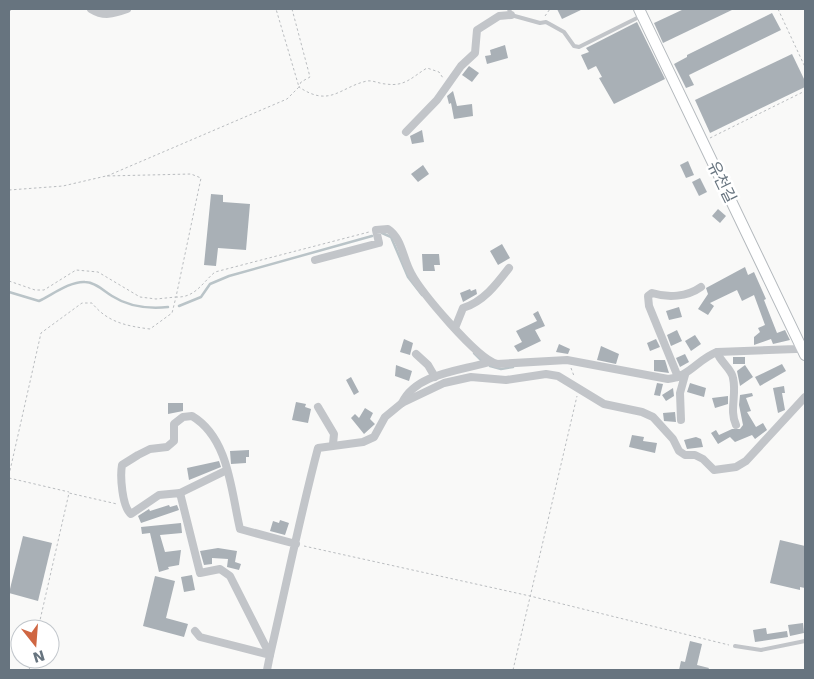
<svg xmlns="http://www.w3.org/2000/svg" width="814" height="679" viewBox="0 0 814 679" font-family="'DejaVu Sans','Noto Sans KR',sans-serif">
  <rect width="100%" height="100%" fill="#f9f9f8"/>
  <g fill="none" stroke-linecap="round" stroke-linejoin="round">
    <g stroke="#bac4c8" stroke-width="2.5">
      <polyline points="382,233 391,237 408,277 422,295"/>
      <path d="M9,292L39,301C52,295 70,281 85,282C95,282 104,291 112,296C129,307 148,309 168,307"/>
      <polyline points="179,306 201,297 210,284 229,276 372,236"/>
      <polyline points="474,353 482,361"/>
      <polyline points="490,366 501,369 513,367"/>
    </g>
  </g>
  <g fill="#a9b0b6">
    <polygon points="557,9 583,9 562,19"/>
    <polygon points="684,9 734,9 663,43 654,23"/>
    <polygon points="772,13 781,30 689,75 694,85 686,88 674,64 687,57 687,55"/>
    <polygon points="637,22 665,79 614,104 599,78 602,77 596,66 588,70 581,55 589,52 586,48"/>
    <polygon points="505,45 508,58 487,64 485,56 491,55 490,50"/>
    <polygon points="792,54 805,81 805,87 710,133 695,100"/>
    <polygon points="469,66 479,73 472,82 462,75"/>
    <polygon points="453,91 457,106 472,104 473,116 454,119 451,103 449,104 447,96"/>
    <polygon points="422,130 424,142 412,144 410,136"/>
    <polygon points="688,161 694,175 686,178 680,165"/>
    <polygon points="423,165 429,174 418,182 411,174"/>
    <polygon points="700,178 707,192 699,196 692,182"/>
    <polygon points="211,194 223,195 223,202 250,204 246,250 218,248 216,266 204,265"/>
    <polygon points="718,209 726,216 720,223 712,216"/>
    <polygon points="502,244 510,258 498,265 490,251"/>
    <polygon points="422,254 439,254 440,265 434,265 435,271 423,271"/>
    <polygon points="745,267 748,275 754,272 766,299 764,300 777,333 785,330 790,340 773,344 771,339 754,345 754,337 760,332 758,328 765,325 754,295 742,301 737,290 710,303 714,306 708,315 698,309 708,294 706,288"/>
    <polygon points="470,289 471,291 476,289 477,294 463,302 460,293"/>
    <polygon points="679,307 682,317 669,320 666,311"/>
    <polygon points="538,311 545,326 535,330 541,341 518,352 514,346 522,342 516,331 537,321 533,314"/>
    <polygon points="677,330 682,341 671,346 667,335"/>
    <polygon points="695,335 701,344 691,351 685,341"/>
    <polygon points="404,339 413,343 410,355 400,352"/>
    <polygon points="656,339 660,347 650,351 647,343"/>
    <polygon points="559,344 570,349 568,354 556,352"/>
    <polygon points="601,346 619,354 616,364 597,360"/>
    <polygon points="685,354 689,362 680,367 676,358"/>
    <rect x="733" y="357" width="12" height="7"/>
    <polygon points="654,360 665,360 669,373 654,371"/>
    <polygon points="782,364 786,371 760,386 755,377"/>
    <polygon points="396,365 412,371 409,381 395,376"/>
    <polygon points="745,365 753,377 740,386 737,371"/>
    <polygon points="351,377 359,392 354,395 346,380"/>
    <polygon points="657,383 663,384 660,396 654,395"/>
    <polygon points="690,383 706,388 704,397 687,392"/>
    <polygon points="784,386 785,393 782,393 785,410 778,413 773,388"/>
    <polygon points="673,388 674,396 666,401 662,395"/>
    <polygon points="752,393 753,396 746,398 751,411 747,412 756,427 763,423 767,430 755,439 752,435 735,442 730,437 718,444 711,433 716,430 719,435 732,429 740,429 743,425 739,405 740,395"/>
    <polygon points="728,396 728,404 715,408 712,398"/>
    <polygon points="296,402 306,404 305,407 311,409 308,423 292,420"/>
    <polygon points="168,403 183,403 183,411 168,414"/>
    <polygon points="365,408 373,413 370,419 375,424 364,434 351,418 355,414 359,418"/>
    <polygon points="675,412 676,422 664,421 663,413"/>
    <polygon points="632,435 644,437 643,441 657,443 655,453 629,447"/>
    <polygon points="696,437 701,439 703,447 687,449 684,440"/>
    <polygon points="249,450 249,457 246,457 246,463 231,464 230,451"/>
    <polygon points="219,461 221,467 189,480 187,468"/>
    <polygon points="169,505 170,507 177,505 179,510 141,523 138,516 149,509 150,511"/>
    <polygon points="280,520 289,523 285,535 270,531 273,521 279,523"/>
    <polygon points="181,523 182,533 160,535 165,552 181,550 179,565 168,567 169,569 159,572 150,533 142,534 141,527"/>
    <polygon points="23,536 52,543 38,601 9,593"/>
    <polygon points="780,540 805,546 805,588 800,587 800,590 770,583"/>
    <polygon points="218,548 237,551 235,562 241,564 239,570 227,567 228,559 212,558 212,564 204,565 200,551"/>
    <polygon points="192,575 195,590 184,592 181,577"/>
    <polygon points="155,576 175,581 166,618 188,624 184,637 143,626"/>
    <polygon points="803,623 804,633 790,636 788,625"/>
    <polygon points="766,628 767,634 787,631 788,637 755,642 753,630"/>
    <polygon points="690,641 702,644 697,665 709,668 708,670 679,670 681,661 685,662"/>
  </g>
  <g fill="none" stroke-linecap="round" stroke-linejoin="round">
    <g stroke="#b4b9bd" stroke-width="12">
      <polyline id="secondary" points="639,9 805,355"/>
    </g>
    <g stroke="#babdc0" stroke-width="1" stroke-dasharray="2.5 2.5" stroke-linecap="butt">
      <path d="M292,9L310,77L301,82L299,87C330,108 340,87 367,81C373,80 380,84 386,84C405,87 412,77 427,68L439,72L443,78"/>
      <polyline points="778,9 805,67"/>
      <polyline points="9,12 12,9"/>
      <polyline points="545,16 550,9"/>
      <polyline points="710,138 805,91"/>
      <polyline points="107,176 287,99 299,87 276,9"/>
      <path d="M9,190L63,186L106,176L191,174L201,178L176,297C195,298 202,283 215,272L369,232"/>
      <path d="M9,281L35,290H44L76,270L98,272L140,297L156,299L176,297L172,313L150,329C126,326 107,322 92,303H82L41,333L9,475"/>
      <polyline points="571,368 574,376"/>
      <polyline points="9,478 69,492"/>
      <polyline points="304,546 530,596 729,645"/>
      <polyline points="38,629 69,493 117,504"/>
      <polyline points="29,670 32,659"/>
      <polyline points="513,670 577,396"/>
    </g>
    <g stroke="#c2c5c9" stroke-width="4">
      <polyline points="509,9 511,15 540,23 546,22 564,32 574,46 579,47 641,16"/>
      <polyline points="735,646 761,650 805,641"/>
    </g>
    <g stroke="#c2c5c9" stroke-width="8">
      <path d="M91,9C104,17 113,14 127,9"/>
      <polyline points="406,132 437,100 461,66 475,53 477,30 499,16 511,15"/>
      <path d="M315,260L379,243L376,230L388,229C402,238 403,259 411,273C421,292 477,359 497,364L567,360L668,379C689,377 698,359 717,352L796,349L801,347"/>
      <path d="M455,328L463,308C483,302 496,285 509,268"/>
      <path d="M717,352C720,362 732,369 733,378C737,395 729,410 736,425"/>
      <polyline points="416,354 428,365 435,377"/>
      <path d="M678,377L649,306L648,296L652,293C668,298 687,297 701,287"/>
      <path d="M402,403C416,373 461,371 489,362"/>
      <polyline points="318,407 334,434 333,444"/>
      <polyline points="681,420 680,393 685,375"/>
      <polyline points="180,493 227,470"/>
      <path d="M296,544L240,529C231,491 229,438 192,416L183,417L174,424V441L167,447L150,449L138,455L122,465C120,476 122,507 131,514L159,495L180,493L200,573L220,569L230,576L270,655C286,586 300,516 318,448L363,442L374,437L385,417L402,403L444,383L471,377L506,380L546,374L558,376L604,404L642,412L653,417L673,439L679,451L685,455H695L703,459L714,470L736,467L746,461L805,397"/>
      <polyline points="195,631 200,637 270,655 267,670"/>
    </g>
    <use href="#secondary" stroke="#fff" stroke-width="10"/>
  </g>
  <g text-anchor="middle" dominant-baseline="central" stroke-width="5" stroke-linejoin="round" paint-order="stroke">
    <g font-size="16" fill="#67747f" stroke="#fff">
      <text transform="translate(722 182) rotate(64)">유천길</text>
    </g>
  </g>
  <rect width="814" height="679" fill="none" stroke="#67747f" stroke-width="20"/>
  <g transform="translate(35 644) rotate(163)"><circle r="24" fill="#ffffff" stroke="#c2c7cc"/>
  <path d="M0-4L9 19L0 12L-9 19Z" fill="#cf6642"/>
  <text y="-8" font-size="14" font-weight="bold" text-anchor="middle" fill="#67747f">N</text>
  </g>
</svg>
